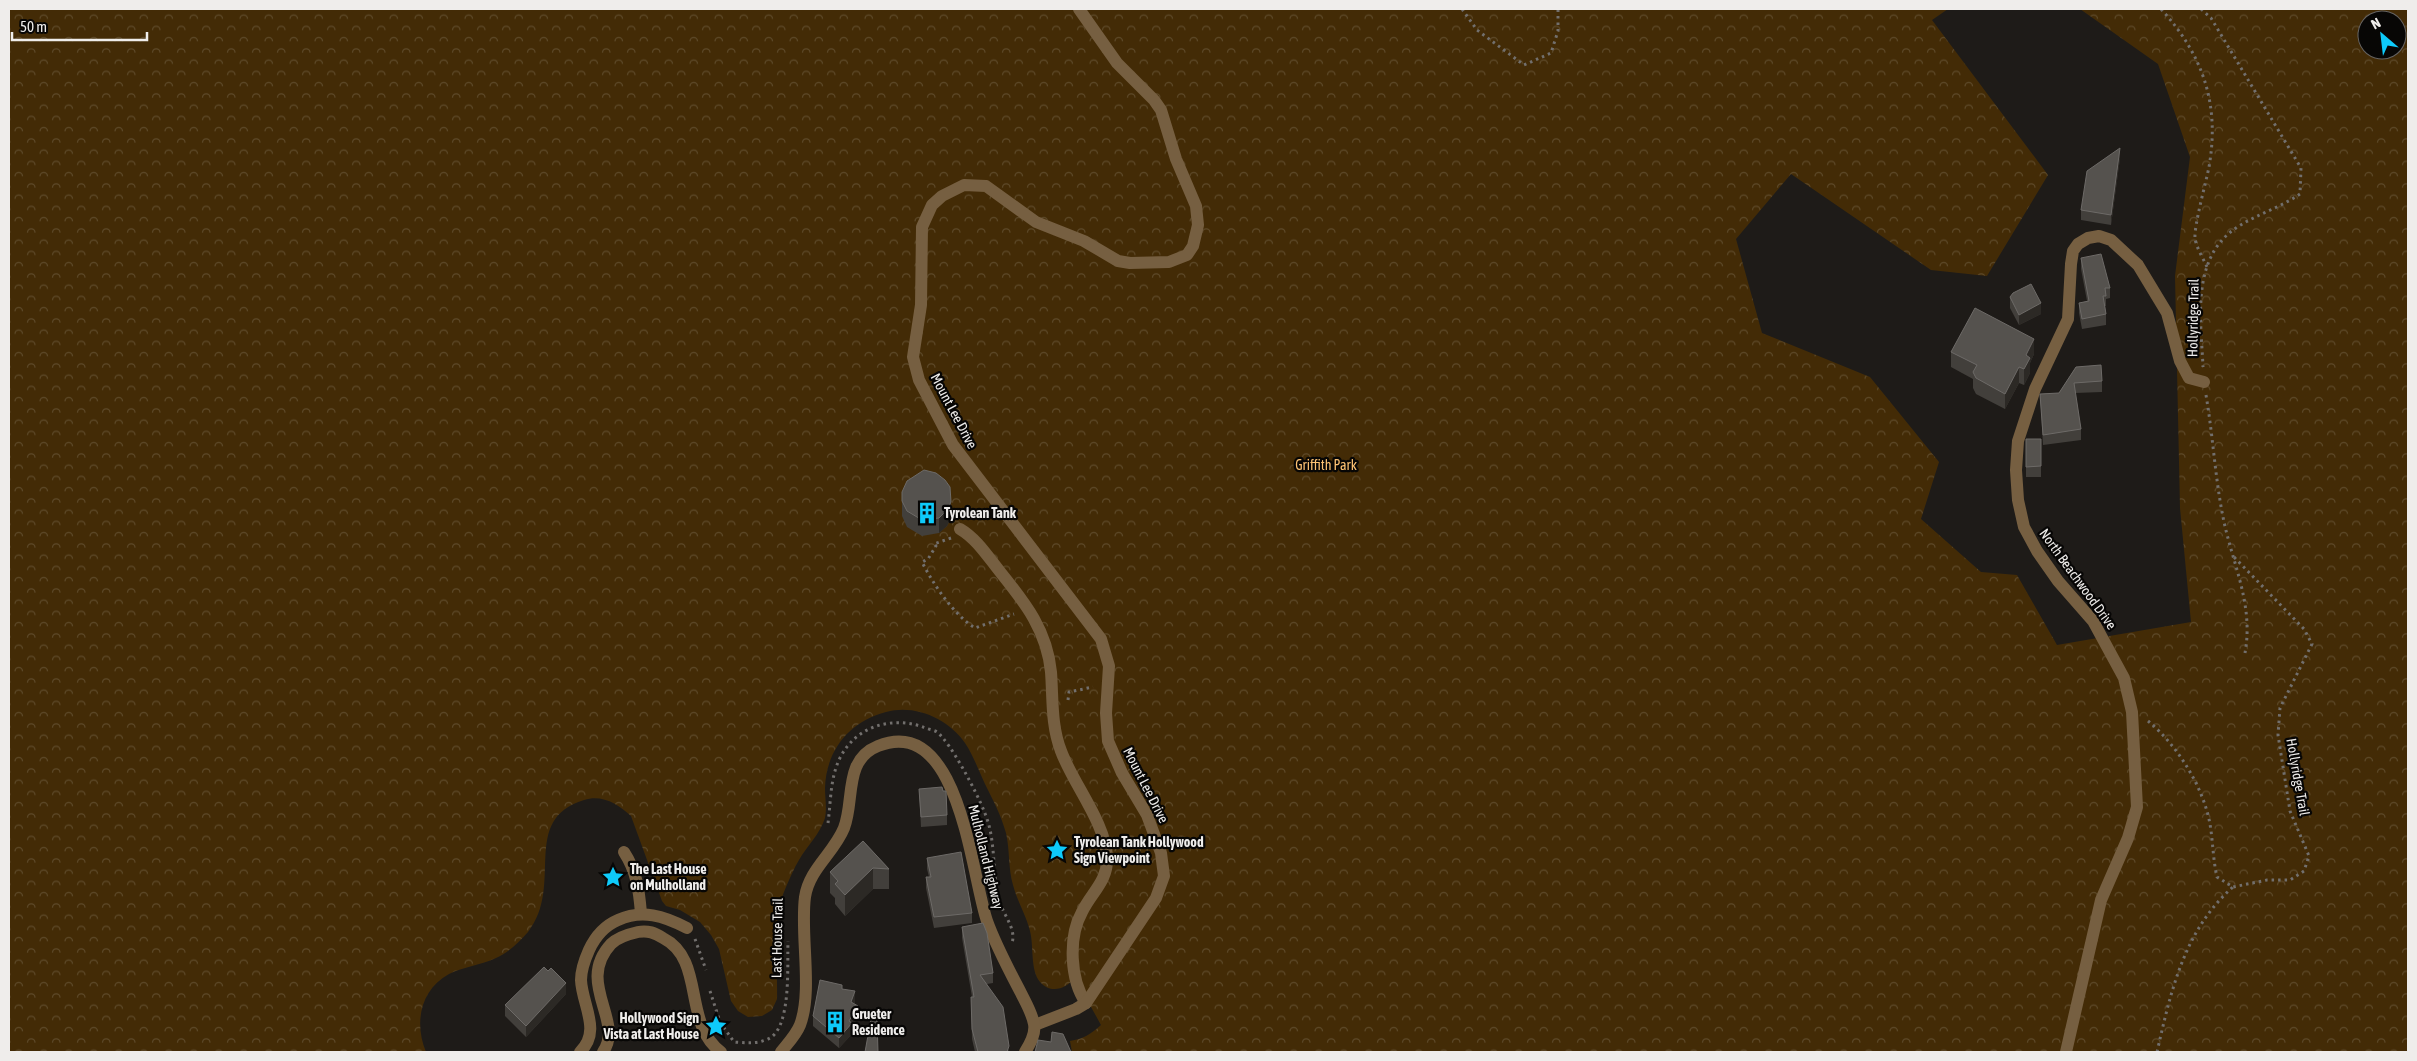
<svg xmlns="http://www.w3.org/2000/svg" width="2417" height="1061" viewBox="0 0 2417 1061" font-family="'Asap Condensed',sans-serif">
  <defs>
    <pattern id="park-crowns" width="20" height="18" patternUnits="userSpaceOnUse" patternTransform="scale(1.25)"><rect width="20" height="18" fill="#432b06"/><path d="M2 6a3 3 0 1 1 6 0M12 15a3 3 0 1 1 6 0" fill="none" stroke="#5e4a2a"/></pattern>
  </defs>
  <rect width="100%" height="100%" fill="#1e1b18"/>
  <path fill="url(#park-crowns)" fill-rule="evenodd" d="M9,9H1948L1932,20L2048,175L1987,276L1931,270L1791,174L1736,239L1762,333L1870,377L1939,462L1921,519L1981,572L2017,575L2057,645L2191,622L2180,508L2175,276L2190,157L2158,64L2080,9H2408V1052H1072L1070,1041C1083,1039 1091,1034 1101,1025L1075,978C1066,988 1052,995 1040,982C1030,970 1034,946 1030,931C1026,915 1017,901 1013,885C1008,868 1010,850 1006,833C1001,815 993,800 985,784C979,771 973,755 965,743C948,719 916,704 886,712C850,721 826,750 825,788C825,798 827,808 825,818C820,834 807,846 799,860C794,868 790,878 786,887C771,919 778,964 777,999L772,1010L762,1016L748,1017L738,1011L731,1001L719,949L711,935L700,922L680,910L666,906L662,901L631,816C618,804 602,794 584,800C519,820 565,885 528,932C519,942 508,953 496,958C481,965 463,967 449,974C420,990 414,1023 426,1052H9ZM2367,20H2397V50H2367Z"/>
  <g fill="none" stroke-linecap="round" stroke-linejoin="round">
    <g stroke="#726f6d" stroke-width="3" stroke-dasharray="2.5 4" stroke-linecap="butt">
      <polyline points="1462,9 1477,30 1524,65 1551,53 1558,31 1558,9"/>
      <path d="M2161,9C2203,55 2220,104 2209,167C2206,182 2194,226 2195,238C2196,247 2203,258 2207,267"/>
      <path d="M2201,9L2211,18L2301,168L2300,194C2281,207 2258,214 2239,226C2190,256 2201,319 2203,367"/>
      <path d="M2206,395C2213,436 2215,477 2223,517C2232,563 2254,604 2245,653"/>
      <path d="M951,538L934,544L936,546L928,559L922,562C933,584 954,615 975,628L1014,614"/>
      <polyline points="1068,700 1069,692 1093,687"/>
      <path d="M2148,721C2177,745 2203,786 2210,824C2213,842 2213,860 2217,877L2233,887L2267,880H2290L2304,871L2309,856L2290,811L2278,735L2280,708L2312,644L2304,629L2233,556"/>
      <path d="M828,823C831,801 830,776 841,756C857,726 892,716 923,727C927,729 934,730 937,732C951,743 977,793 984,811C996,838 992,867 998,897C1001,912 1017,928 1012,943"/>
      <polyline points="695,939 706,970"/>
      <path d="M710,991L720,1022L734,1042C746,1043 757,1044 768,1039C792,1029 787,963 788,941"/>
      <path d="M2157,1052C2171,991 2184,930 2233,887"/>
    </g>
    <g stroke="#765f41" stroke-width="12">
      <path d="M960,529C977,539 988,557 1001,573C1026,604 1047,631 1051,672C1053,699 1051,725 1061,751C1073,784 1106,823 1107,858C1108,881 1091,893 1082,912C1068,937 1070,980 1086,1003"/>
      <path d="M624,852C637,872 639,890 641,913"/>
      <polyline points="1035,1025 1076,1009 1086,1003 1156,898 1164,876 1161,853 1147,815 1122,773 1108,741 1106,713 1109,666 1101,639 953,445 919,380 913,357 921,305 922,227 932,205 942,196 964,185 986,186 1036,222 1084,241 1118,261 1130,263 1169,262 1187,255 1193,246 1198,225 1196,206 1176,159 1161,110 1154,100 1117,63 1079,9"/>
      <path d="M580,1052C602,1031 582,1005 581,980C581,969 585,959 589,950C595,937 604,926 618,920C642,909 664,916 687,928"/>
      <path d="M603,1052C625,1021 575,983 611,944C618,937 629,934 638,932C648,930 655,933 663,938C706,960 682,1023 721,1052"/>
      <path d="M781,1052C788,1043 796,1035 800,1025C813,991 800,934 805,897C809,869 834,853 844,828C855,800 843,760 878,746C960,713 971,875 987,921C996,946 1009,970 1021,993C1026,1003 1032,1013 1034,1024C1036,1034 1030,1044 1025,1052"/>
      <polyline points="2066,1052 2101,900 2128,838 2137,807 2132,712 2124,678 2093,621 2058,581 2037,551 2024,527 2018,500 2016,470 2018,441 2035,389 2068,319 2071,264 2073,251 2078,244 2088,238 2099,236 2111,240 2138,265 2167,313 2180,361 2189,378 2204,382"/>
    </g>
  </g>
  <g fill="#423f3b">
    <polygon points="2120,158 2111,225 2081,220 2081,210"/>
    <polygon points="2081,258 2110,288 2110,298 2106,299 2106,306 2105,306 2106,314 2106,325 2082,329 2079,313 2079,303 2087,301 2081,269"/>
    <polygon points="2010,297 2041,314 2019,325 2010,308"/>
    <polygon points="1951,352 2034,354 2030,363 2030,373 2024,385 2019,383 2005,409 1976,394 1973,388 1973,379 1951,367"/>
    <polygon points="2076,367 2102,381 2102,392 2075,393 2081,429 2081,440 2043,445 2040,394 2059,393"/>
    <rect x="2026" y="439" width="15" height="38"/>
    <polygon points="902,492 951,518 947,526 939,533 922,536 907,527 902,516"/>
    <polygon points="919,789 943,791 947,815 947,825 921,827"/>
    <polygon points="863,841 889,869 889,889 873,889 845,916 835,904 835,898 830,893 830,872"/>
    <polygon points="927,858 972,913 972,923 934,928 926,888 926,877 929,877 927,869"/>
    <polygon points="962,927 993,973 993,983 987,984 1009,1052 975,1052 972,1039 971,997 972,997 962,938"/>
    <polygon points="842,989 855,1002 854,1004 858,1017 852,1027 852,1034 839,1048 813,1026 813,1016"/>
    <polygon points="566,994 526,1037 505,1016 505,1005"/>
  </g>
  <g fill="#2c2925">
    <polygon points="2120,148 2120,158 2111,225 2111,215"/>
    <polygon points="2041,303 2041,314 2019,325 2019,315"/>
    <polygon points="2034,339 2034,354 2030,363 2030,373 2024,385 2024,369 2026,355"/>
    <polygon points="2019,367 2019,383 2005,409 2005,394"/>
    <polygon points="951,502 951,518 947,526 939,533 939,518"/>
    <polygon points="873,868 873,889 845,916 845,895"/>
    <polygon points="566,983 566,994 526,1037 526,1026"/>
    <polygon points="855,991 855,1002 851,1013 851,1002"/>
    <polygon points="858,1006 858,1017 852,1027 852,1034 839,1048 839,1038"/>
  </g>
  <g fill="#55524e" stroke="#6d6a67">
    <polygon points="2120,148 2111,215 2081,210 2087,171"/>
    <polygon points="2101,254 2110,288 2105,288 2106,296 2103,296 2106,314 2082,319 2079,303 2089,301 2081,258"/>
    <polygon points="2031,284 2041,303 2019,315 2010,297 2013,293"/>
    <polygon points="1975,308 2034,339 2026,355 2030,358 2024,369 2019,367 2005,394 1976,378 1973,372 1977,365 1951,352"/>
    <polygon points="2101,365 2102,381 2074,383 2081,429 2043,435 2040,394 2059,393 2076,367"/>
    <polygon points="2026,439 2041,439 2041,466 2026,467"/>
    <polygon points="924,470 936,473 945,480 950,487 951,502 947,510 939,518 922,520 907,511 902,501 902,492 907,481"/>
    <polygon points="942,787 943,791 946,791 947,815 921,817 919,789"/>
    <polygon points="863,841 889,869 873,868 845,895 835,884 838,881 830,872"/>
    <polygon points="961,852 972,913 934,917 926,877 931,877 927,858"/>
    <polygon points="983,923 987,933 993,973 980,975 1003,1007 1009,1046 1007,1052 978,1052 972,1029 971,997 974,997 962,927"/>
    <polygon points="544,967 548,971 551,968 566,983 526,1026 505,1005"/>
    <polygon points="820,980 842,985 842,989 855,991 851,1002 858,1006 849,1021 852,1023 839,1038 813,1016"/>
    <polygon points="871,1019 877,1020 878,1052 865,1052"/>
    <polygon points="1052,1032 1063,1034 1071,1052 1035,1052 1038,1040 1051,1042"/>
  </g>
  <defs>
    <g id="building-bare" transform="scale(1.725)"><path d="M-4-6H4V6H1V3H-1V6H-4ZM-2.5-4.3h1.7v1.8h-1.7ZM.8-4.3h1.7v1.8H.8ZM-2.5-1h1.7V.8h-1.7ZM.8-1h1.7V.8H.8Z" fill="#0ecafa" stroke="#070605" stroke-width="2.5" paint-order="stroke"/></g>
    <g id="sight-bare" transform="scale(1.725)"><path d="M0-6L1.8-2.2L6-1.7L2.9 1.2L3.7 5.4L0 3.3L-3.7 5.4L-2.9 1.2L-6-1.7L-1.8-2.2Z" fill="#0ecafa" stroke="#070605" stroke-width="2.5" paint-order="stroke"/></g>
  </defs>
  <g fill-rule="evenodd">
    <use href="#building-bare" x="927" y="513"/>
    <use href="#sight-bare" x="1057" y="850"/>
    <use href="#sight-bare" x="613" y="877"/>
    <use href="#building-bare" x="835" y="1022"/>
    <use href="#sight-bare" x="716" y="1026"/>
  </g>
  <g text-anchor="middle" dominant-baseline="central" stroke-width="4.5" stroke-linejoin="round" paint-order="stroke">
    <g font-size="14" fill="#efedeb" stroke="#070605">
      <text transform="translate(2193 318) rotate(-89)">Hollyridge Trail</text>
      <text transform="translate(954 411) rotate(62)">Mount Lee Drive</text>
      <text transform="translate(2078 579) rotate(54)">North Beachwood Drive</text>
      <text transform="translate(2298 777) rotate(80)">Hollyridge Trail</text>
      <text transform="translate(1146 785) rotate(63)">Mount Lee Drive</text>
      <text transform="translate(986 857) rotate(76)">Mulholland Highway</text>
      <text transform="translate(777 938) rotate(-89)">Last House Trail</text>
    </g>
    <g font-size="14" fill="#fdc273" stroke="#070605">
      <text x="1326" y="465">Griffith Park</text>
    </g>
    <g font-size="14" font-weight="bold" fill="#efedeb" stroke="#070605" text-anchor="start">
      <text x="944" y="513">Tyrolean Tank</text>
      <text x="1074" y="842">Tyrolean Tank Hollywood<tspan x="1074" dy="16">Sign Viewpoint</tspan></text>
      <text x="630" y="869">The Last House<tspan x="630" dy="16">on Mulholland</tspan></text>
      <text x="852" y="1014">Grueter<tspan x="852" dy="16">Residence</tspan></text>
      <text x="699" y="1018" text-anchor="end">Hollywood Sign<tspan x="699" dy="16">Vista at Last House</tspan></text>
    </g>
  </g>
  <rect width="2417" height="1061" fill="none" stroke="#efedeb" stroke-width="20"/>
  <g transform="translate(2382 35) rotate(332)"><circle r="24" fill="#070605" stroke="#646261"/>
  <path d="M0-4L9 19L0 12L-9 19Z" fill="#0ecafa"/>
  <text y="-8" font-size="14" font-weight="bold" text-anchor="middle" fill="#efedeb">N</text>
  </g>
  <path d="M12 32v8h135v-8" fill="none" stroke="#efedeb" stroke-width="2.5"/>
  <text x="20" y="32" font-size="15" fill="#efedeb" stroke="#070605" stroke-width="4" paint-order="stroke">50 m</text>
</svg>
